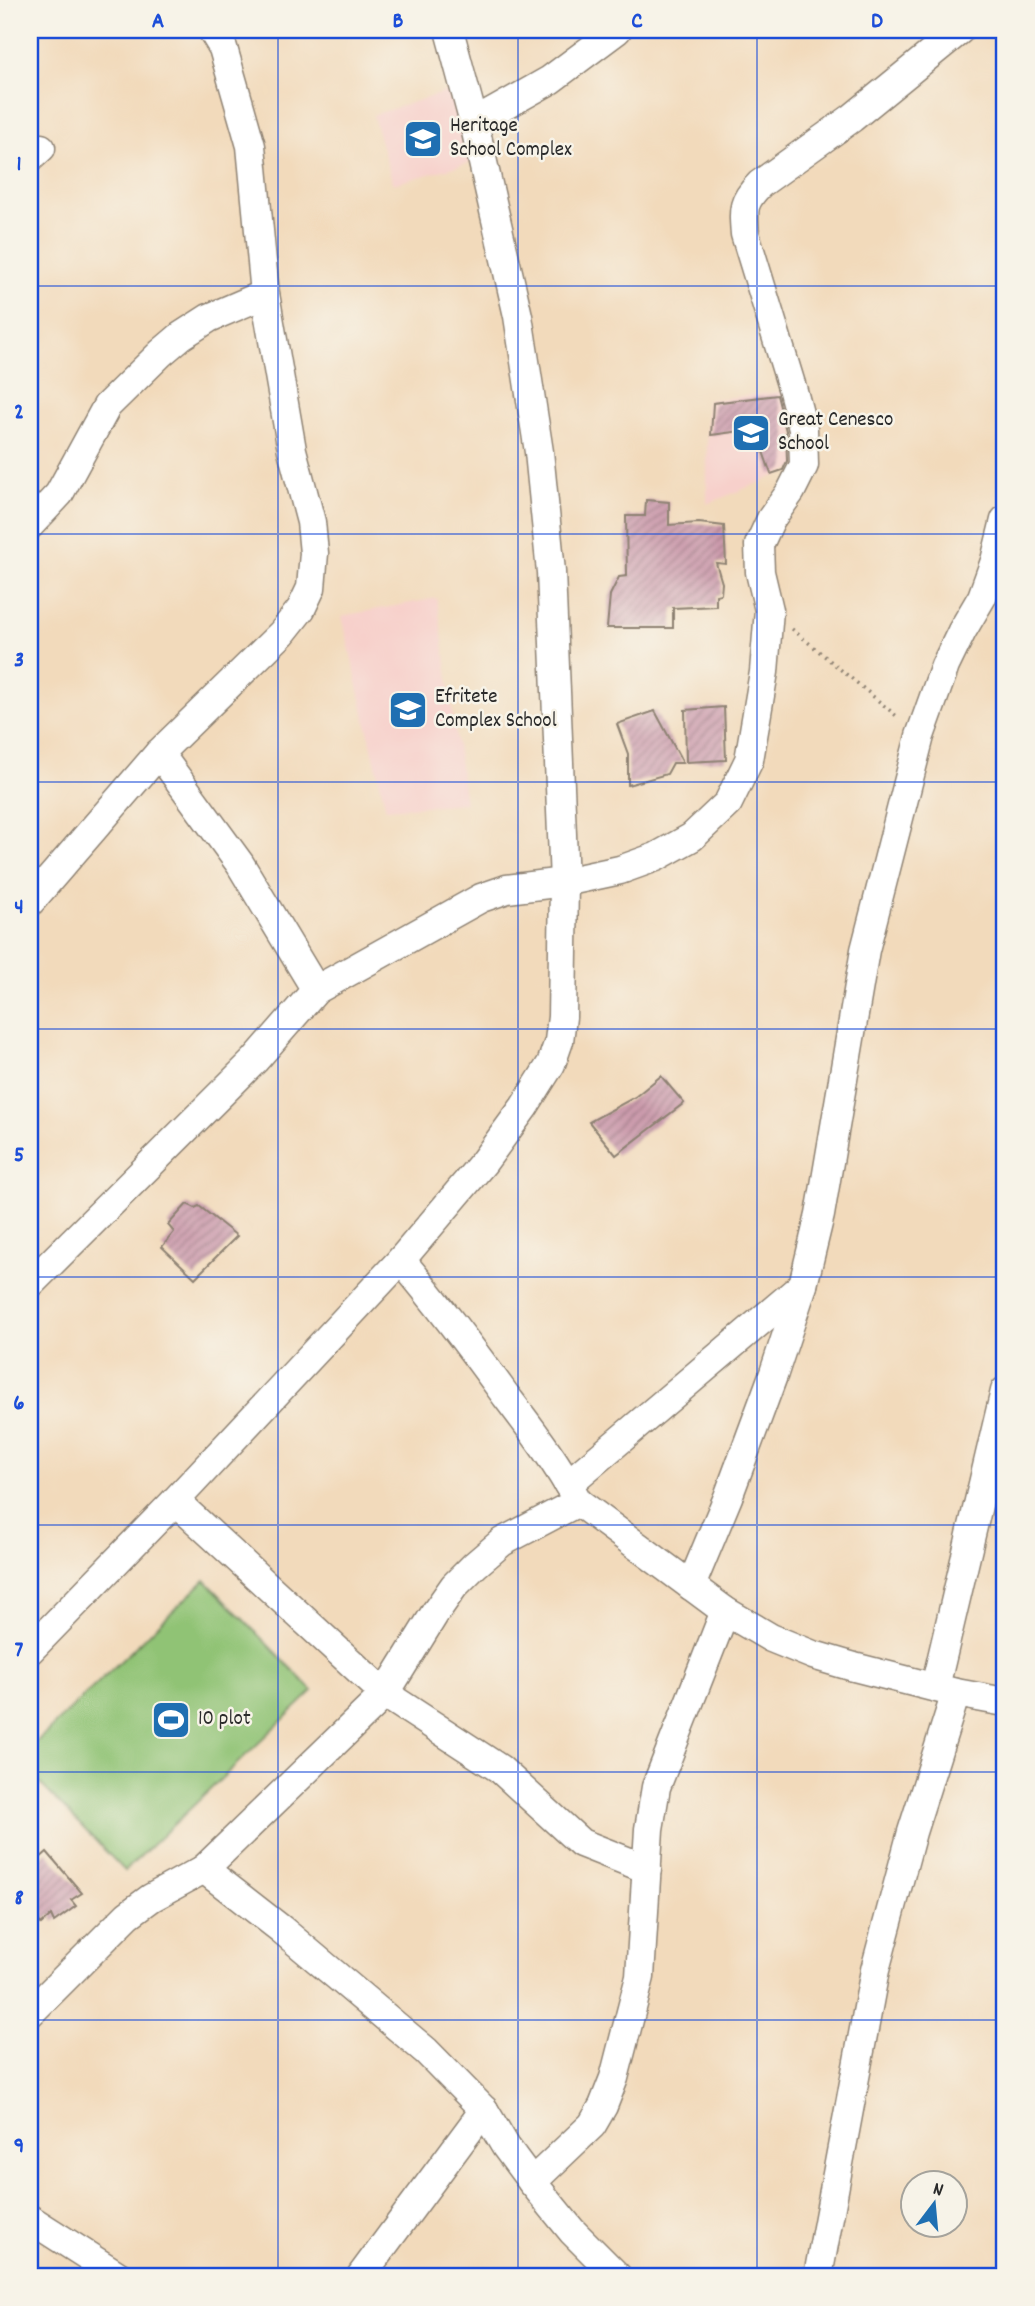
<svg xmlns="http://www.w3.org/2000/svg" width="1035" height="2306" viewBox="0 0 1035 2306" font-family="Dekko,sans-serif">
  <defs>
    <pattern id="building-hatch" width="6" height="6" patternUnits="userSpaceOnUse" patternTransform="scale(1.75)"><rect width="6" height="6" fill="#ca99ab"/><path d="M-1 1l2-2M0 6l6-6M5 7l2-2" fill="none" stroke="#a47d8b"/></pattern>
  </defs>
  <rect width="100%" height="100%" fill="#f7f3e8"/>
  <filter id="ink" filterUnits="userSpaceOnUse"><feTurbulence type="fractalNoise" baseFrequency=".0143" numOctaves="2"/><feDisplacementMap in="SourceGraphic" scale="14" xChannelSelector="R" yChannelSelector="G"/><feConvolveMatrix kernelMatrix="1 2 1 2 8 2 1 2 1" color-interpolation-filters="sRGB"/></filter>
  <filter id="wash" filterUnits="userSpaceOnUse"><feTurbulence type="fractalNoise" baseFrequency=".00686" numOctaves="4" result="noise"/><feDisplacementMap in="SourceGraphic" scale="28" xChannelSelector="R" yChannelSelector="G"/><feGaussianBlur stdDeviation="1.57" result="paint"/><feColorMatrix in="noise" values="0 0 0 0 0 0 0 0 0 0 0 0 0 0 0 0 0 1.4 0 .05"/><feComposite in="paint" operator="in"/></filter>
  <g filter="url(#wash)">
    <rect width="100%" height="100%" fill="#f2dabb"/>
    <g fill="#f7d0cb">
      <polygon points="455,89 473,162 393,184 373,115"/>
      <polygon points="788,391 800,466 707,504 707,400"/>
      <polygon points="437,598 465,803 386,809 342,616"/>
    </g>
    <polygon fill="#90c374" stroke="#5e7750" stroke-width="2" points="205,1580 313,1691 125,1871 30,1773 30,1748"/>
    <g id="blocks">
      <g fill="url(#building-hatch)">
        <polygon points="777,395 786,431 787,461 783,470 771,474 755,429 711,435 713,403"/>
        <polygon points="646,500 669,502 669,525 699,523 724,526 726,564 716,563 722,583 721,594 716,595 716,606 673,608 673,628 607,628 610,595 619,577 627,576 626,516 645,516"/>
        <polygon points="724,707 726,760 686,762 685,710"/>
        <polygon points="655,711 683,763 673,763 667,774 628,785 628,754 617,724"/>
        <polygon points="661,1076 684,1103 616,1155 589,1122 635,1097"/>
        <polygon points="187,1204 195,1208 199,1206 237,1236 195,1278 162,1247 174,1232 168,1225"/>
        <polygon points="47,1852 82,1893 71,1900 76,1906 54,1922 51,1915 41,1924 30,1911 30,1853 40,1858"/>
      </g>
    </g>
  </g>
  <g filter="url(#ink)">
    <use href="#blocks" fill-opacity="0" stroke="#8e8273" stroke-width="2"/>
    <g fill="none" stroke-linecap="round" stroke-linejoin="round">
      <g stroke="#8e8273" stroke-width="31">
        <g id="minor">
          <polyline points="474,123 550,80 617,30"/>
          <polyline points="30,158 41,148"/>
          <polyline points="30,525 59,494 107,406 161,353 181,336 209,318 265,294"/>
          <polyline points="159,753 240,864 316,990"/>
          <polyline points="30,902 159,753 282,633 301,609 311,588 314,553 311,522 292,450 265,294 251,146 223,48 212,30"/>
          <path d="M401,1260C438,1304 472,1349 506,1396C532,1430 558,1464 578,1502L725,1611L771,1638L813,1655L854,1667L956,1693L1005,1702"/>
          <path d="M30,1284L255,1060L316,990L481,898L507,889L564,882L620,870L656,857L692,837L728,803L749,760L764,672L769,610L760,572L759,545L771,519L791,491L804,465L803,429L793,391L745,234C743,209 742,202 760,184L852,118L960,30"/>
          <polyline points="568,1484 803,1285"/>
          <polyline points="175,1501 385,1694 500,1769 581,1843 647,1869"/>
          <polyline points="691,1586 728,1497 774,1373 803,1285 820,1215 865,950 920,736 945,666 962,631 982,597 995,561 1005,520"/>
          <polyline points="30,1650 175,1501 401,1260 483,1163 524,1107 551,1064 559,1041 562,1017 564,882 551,572 539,452 518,316 474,123 449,30"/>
          <polyline points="935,1687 1005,1391"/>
          <polyline points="204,1869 281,1929 426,2051 484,2110 506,2147 532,2182 572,2231 617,2276"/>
          <polyline points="30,2013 128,1915 151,1898 204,1869 385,1694 435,1613 454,1586 475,1565 502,1542 578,1502"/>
          <polyline points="532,2182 592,2125 603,2106 614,2078 640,1977 649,1829 656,1787 725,1611"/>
          <polyline points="30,2219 119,2276"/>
          <polyline points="361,2276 484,2110"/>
          <polyline points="818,2276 875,1970 912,1832 956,1693"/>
        </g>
      </g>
      <polyline stroke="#8e8273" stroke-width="3.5" stroke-dasharray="2 5" stroke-linecap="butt" points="792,629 899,718"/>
      <use href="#minor" stroke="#fff" stroke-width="28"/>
    </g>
  </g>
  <path fill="none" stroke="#1d4ed8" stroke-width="2" stroke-opacity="0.55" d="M278,30V2276M518,30V2276M757,30V2276M30,286H1005M30,534H1005M30,782H1005M30,1029H1005M30,1277H1005M30,1525H1005M30,1772H1005M30,2020H1005"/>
  <defs>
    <g id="school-square" transform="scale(2.0125)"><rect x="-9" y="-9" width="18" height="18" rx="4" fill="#1f6fb2" stroke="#f7f3e8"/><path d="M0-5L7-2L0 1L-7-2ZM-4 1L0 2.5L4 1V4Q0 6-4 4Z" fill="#fff"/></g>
    <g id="stadium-square" transform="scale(2.0125)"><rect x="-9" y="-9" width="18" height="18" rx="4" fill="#1f6fb2" stroke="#f7f3e8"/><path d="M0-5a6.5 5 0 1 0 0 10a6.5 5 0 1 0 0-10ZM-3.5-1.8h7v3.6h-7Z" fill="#fff"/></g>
  </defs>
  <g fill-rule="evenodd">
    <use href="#school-square" x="423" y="139"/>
    <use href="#school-square" x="751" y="433"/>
    <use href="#school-square" x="408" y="710"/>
    <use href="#stadium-square" x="171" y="1720"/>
  </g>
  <g text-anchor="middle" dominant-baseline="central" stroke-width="5" stroke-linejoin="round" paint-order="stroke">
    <g font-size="21" fill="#2b2b2b" stroke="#f7f3e8" text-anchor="start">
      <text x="450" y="127">Heritage<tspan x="450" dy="24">School Complex</tspan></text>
      <text x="778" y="421">Great Cenesco<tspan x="778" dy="24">School</tspan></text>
      <text x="435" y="698">Efritete<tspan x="435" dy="24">Complex School</tspan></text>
      <text x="198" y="1720">10 plot</text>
    </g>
  </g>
  <rect width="1035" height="2306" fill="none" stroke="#f7f3e8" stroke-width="77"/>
  <g transform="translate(934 2204) rotate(16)"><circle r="33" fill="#f7f3e8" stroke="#a5a39c" stroke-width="2"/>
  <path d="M0-5L12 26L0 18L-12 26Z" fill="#1f6fb2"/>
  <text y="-10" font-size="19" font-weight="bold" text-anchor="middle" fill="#2b2b2b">N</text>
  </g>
  <rect x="38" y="38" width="958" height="2230" fill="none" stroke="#1d4ed8" stroke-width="2.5"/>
  <g font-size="23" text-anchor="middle" font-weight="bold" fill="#1d4ed8">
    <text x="158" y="27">A</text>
    <text x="398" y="27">B</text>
    <text x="637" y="27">C</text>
    <text x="877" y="27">D</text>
    <text x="19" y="170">1</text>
    <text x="19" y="418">2</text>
    <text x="19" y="666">3</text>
    <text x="19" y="913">4</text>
    <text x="19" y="1161">5</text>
    <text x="19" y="1409">6</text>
    <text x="19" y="1656">7</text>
    <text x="19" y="1904">8</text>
    <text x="19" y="2152">9</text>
  </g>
</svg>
